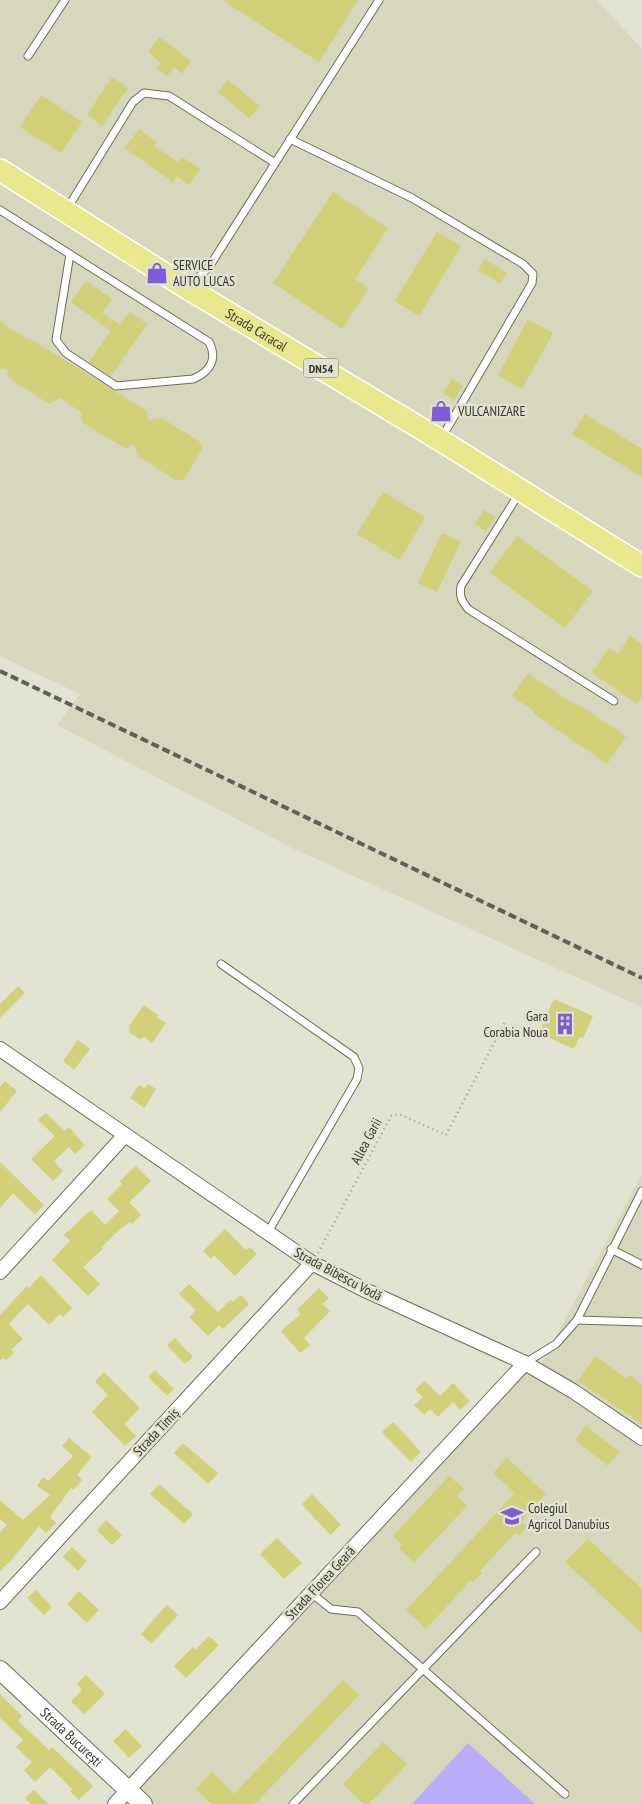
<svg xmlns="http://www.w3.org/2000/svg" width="642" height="1804" viewBox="0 0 642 1804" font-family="'PT Sans Narrow',sans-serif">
  <rect width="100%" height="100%" fill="#e1e2cf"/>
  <g fill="#d6d7bd">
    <polygon points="0,0 597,0 642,49 642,1007 292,848 57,725 80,694 0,656"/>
    <polygon points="642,1174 642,1431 540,1367"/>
    <polygon points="525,1363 642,1438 642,1804 143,1804 128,1790"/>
  </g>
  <polygon fill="#baacf7" points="468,1743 535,1804 412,1804"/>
  <g fill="#d0d178">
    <polygon points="222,0 358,0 319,62"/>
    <polygon points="159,37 191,61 182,74 174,67 167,76 157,68 161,63 148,52"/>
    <polygon points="112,77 128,88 102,126 87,115"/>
    <polygon points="228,80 260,106 249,118 218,92"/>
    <polygon points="41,95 82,122 61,153 20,127"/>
    <polygon points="139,129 157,142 154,146 178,162 182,157 200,169 189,185 177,176 173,182 125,148"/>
    <polygon points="333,192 388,228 355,279 369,288 342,329 273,283"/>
    <polygon points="437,232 461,246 419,316 395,301"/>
    <polygon points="485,259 507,273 500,283 478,270"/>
    <polygon points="86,281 112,299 102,313 120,325 130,312 147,324 111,376 89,362 111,331 71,302"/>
    <polygon points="528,319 553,333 522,389 498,375"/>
    <polygon points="0,321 28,340 30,339 83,371 147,411 149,420 161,418 199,441 202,449 184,480 175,480 137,455 134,444 126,449 82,422 81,412 60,398 49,404 8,377 7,368 0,369"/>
    <polygon points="452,379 463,386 454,400 443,393"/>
    <polygon points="585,414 642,449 642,477 572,434"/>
    <polygon points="383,492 425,517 400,560 357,534"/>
    <polygon points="484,510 495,517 486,531 475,524"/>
    <polygon points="442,533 461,542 437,592 418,583"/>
    <polygon points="517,536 593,591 565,628 490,573"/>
    <polygon points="630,636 642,644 642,697 637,704 592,673 609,648 618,654"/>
    <polygon points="528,673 575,705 576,703 626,736 607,764 533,713 534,711 512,696"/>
    <polygon points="18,986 25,993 0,1018 0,1004"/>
    <polygon points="554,999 593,1016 583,1038 579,1037 574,1049 539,1033"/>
    <polygon points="144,1005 158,1015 156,1017 166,1023 152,1043 145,1037 140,1039 130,1033 129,1026"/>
    <polygon points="78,1040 90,1049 74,1070 63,1061"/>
    <polygon points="5,1081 17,1091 0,1112 0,1087"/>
    <polygon points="148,1084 156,1089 144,1108 130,1098 139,1085 145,1088"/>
    <polygon points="46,1113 65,1131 69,1127 85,1145 75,1154 69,1147 54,1161 63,1171 53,1181 31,1159 55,1136 38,1120"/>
    <polygon points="0,1162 44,1205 35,1214 13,1193 0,1208"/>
    <polygon points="136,1166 151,1181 129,1202 141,1215 132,1224 130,1222 119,1230 102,1247 103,1249 83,1267 100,1284 88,1296 52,1260 70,1241 64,1235 91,1210 105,1225 119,1211 107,1199 122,1184 120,1181"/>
    <polygon points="225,1229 246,1250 250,1247 257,1254 235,1276 214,1255 211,1259 203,1251"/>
    <polygon points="41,1275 72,1308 63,1317 60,1314 49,1325 28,1304 9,1324 23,1339 11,1350 14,1353 6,1360 3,1358 0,1361 0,1315 27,1286 29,1288"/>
    <polygon points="189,1284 218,1312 230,1300 233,1302 241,1295 249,1304 223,1329 219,1325 208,1336 189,1317 196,1310 179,1294"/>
    <polygon points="319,1288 329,1298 322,1304 330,1311 304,1338 310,1345 300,1353 281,1331 301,1314 297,1310"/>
    <polygon points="175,1338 193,1357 185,1364 167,1345"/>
    <polygon points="595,1356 627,1379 630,1375 642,1384 642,1424 578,1381"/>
    <polygon points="155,1370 174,1389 167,1396 148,1377"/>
    <polygon points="104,1372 140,1408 125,1424 136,1436 125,1446 92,1412 108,1395 95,1382"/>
    <polygon points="424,1381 440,1396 453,1383 470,1401 460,1410 453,1402 438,1417 430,1409 424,1415 414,1405 423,1397 415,1390"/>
    <polygon points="393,1422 421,1452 411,1462 382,1432"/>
    <polygon points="586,1426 619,1452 608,1466 575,1440"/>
    <polygon points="69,1438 92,1457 77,1475 82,1480 73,1490 71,1488 50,1517 56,1523 46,1533 39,1526 12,1559 0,1571 0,1533 7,1525 0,1519 0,1500 23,1520 50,1495 37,1486 43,1477 48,1481 73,1456 62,1446"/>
    <polygon points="183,1443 218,1473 208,1484 174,1453"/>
    <polygon points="507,1458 546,1494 521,1522 527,1527 519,1536 515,1533 480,1571 482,1573 473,1582 471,1580 426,1629 406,1610 515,1493 493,1473"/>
    <polygon points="449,1476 464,1489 457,1496 467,1506 414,1562 399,1548 402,1544 393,1536"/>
    <polygon points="159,1484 193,1514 184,1524 150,1494"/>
    <polygon points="312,1494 341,1525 330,1535 302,1504"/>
    <polygon points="106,1520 122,1535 112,1545 97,1530"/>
    <polygon points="277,1538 302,1563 284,1579 260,1554"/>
    <polygon points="588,1539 642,1589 642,1633 565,1562"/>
    <polygon points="72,1547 87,1561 78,1571 63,1557"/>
    <polygon points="36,1590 52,1607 44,1615 27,1598"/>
    <polygon points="79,1591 99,1610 87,1623 67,1604"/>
    <polygon points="167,1605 178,1615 151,1644 141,1634"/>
    <polygon points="209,1636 219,1645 186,1678 174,1666 193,1647 195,1650"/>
    <polygon points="86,1675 105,1694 84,1714 71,1701 82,1690 77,1684"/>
    <polygon points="343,1680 359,1695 255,1804 212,1804 196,1789 212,1772 234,1794"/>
    <polygon points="0,1694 22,1716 18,1721 49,1750 52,1747 93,1786 79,1800 70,1791 72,1789 50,1767 35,1782 24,1770 32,1762 16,1747 23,1740 0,1718"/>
    <polygon points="126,1729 142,1746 129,1758 113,1741"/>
    <polygon points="383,1742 407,1764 369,1804 364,1804 343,1784"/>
    <polygon points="34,1790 49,1804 31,1804 25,1798"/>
  </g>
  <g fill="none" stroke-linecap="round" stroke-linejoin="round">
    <g stroke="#6c6d5c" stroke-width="9">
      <g id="service">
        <polyline points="28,56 65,0"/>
        <polyline points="290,139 412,198 523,264 533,274 532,283 441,439"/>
        <polyline points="67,209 133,102 144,93 169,96 275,163"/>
        <path d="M0,210L209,342C218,359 210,372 193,379L116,386L66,353L56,340L70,254"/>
        <polyline points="190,286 209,267 379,0"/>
        <path d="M520,492L461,586C459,597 462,601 468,609L614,701"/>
        <polyline points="221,964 354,1057 359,1068 357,1079 268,1232"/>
        <polyline points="611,1249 642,1265"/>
        <polyline points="577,1320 642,1322"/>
        <polyline points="525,1363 556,1344 577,1320 642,1191"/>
        <polyline points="311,1593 331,1609 358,1612 565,1794"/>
        <polyline points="293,1804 536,1552"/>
      </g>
    </g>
    <g stroke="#6c6d5c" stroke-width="16">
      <g id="minor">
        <polyline points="0,1049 312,1263 367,1291 525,1363 573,1391 642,1438"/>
        <polyline points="0,1272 125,1135"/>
        <polyline points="0,1602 312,1263"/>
        <polyline points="115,1804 525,1363"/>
      </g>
    </g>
    <g stroke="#6c6d5c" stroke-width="20">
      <g id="tertiary">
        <path id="s1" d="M0,1670L143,1804"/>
      </g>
    </g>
    <g stroke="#fff" stroke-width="24">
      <g id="primary">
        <path id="s2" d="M0,170L187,288L440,440L642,566"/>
      </g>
    </g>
    <polyline stroke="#9c9d8e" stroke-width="2.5" stroke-dasharray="1 4" stroke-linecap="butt" points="318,1253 391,1116 399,1114 446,1135 506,1020"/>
    <use href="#service" stroke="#fff" stroke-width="7"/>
    <use href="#minor" stroke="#fff" stroke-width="14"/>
    <use href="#tertiary" stroke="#fff" stroke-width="18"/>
    <use href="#primary" stroke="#e8e88e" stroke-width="21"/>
    <polyline stroke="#606056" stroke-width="4" stroke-dasharray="8 4" stroke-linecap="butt" points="0,671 642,978"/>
  </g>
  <defs>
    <g id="shop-bare" transform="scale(1.725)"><path d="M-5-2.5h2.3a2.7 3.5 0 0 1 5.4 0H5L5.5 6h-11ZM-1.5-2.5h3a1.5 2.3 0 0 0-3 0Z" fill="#7e5cd6" stroke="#e1e2cf" stroke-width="2.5" paint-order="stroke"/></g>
    <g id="building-bare" transform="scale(1.725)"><path d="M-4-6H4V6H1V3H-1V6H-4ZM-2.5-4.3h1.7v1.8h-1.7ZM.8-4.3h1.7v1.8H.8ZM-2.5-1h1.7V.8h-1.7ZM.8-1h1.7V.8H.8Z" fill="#7e5cd6" stroke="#e1e2cf" stroke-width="2.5" paint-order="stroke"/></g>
    <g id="university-bare" transform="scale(1.725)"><path d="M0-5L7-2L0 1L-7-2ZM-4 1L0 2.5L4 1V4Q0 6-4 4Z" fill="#7e5cd6" stroke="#e1e2cf" stroke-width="2.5" paint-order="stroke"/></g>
  </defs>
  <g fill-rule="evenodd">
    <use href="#shop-bare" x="157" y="273"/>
    <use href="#shop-bare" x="441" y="411"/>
    <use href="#building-bare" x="565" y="1024"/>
    <use href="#university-bare" x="512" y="1516"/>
  </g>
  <g text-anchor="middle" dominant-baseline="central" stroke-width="5" stroke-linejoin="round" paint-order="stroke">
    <rect fill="#e1e2cf" stroke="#696a5f" stroke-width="1" x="303.5" y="358.5" width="35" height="19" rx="4"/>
    <g font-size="12" font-weight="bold" fill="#36362f">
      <text x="321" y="368">DN54</text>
    </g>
    <g font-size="14" fill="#36362f" stroke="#e1e2cf" text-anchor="start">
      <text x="173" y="265">SERVICE<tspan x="173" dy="16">AUTO LUCAS</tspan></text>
      <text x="458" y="411">VULCANIZARE</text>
      <text x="548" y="1016" text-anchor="end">Gara<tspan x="548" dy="16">Corabia Noua</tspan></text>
      <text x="528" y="1508">Colegiul<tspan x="528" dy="16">Agricol Danubius</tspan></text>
    </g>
    <g font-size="14" fill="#36362f" stroke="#e1e2cf">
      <text stroke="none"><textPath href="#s2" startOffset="302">Strada Caracal</textPath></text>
      <text transform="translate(366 1141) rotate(-62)">Allea Garii</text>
      <text transform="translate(338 1274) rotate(28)">Strada Bibescu Vodă</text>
      <text transform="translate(156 1432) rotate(-47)">Strada Timiș</text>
      <text transform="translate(320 1583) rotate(-47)">Strada Florea Geară</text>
      <text stroke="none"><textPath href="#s1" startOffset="98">Strada București</textPath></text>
    </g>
  </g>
</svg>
